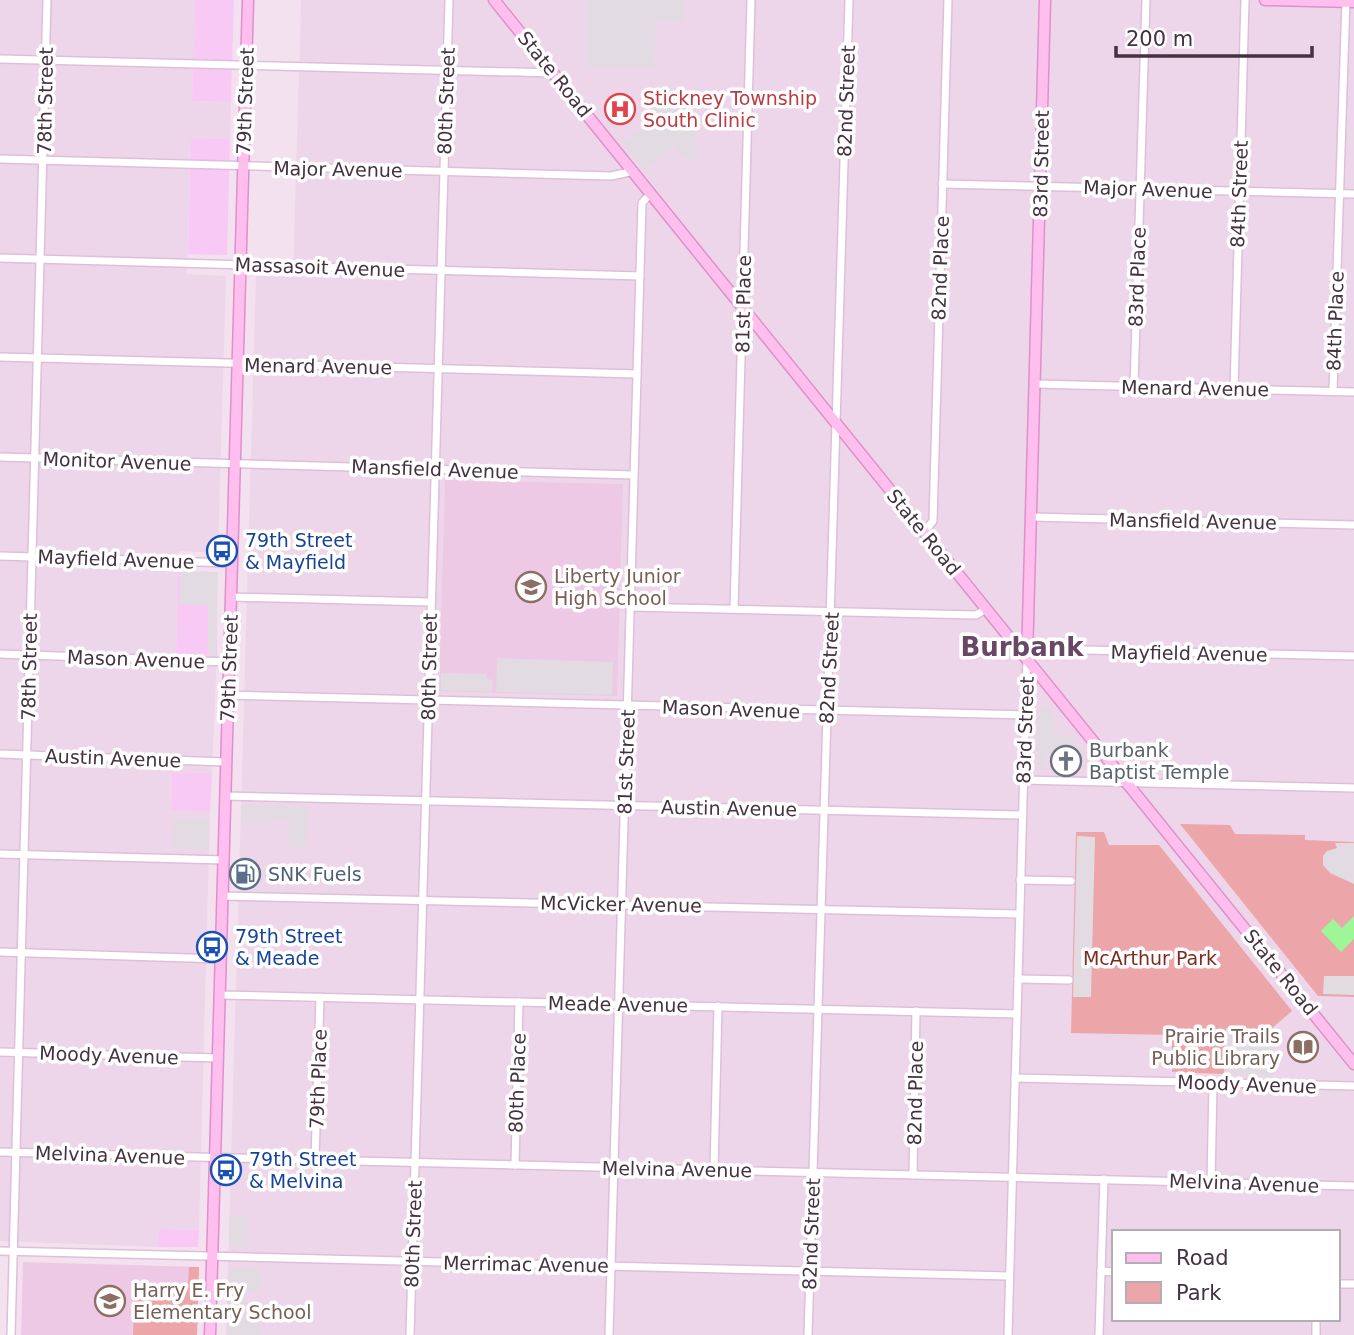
<svg xmlns="http://www.w3.org/2000/svg" width="1354" height="1335" viewBox="0 0 1354 1335" font-family="'DejaVu Sans',sans-serif">
  <rect width="100%" height="100%" fill="#f3e1ef"/>
  <g fill="#eed6ea" fill-rule="evenodd">
    <polygon points="0,0 195,0 192,101 231,102 230,139 191,138 187,274 226,276 218,553 179,551 176,652 176,655 217,656 212,773 172,772 171,807 210,811 199,1230 159,1229 158,1247 0,1241"/>
    <path d="M301,0H1354V1335H226L256,276L293,277ZM1114,1232H1338V1319H1114Z"/>
  </g>
  <g fill="#f8c9f4">
    <polygon points="195,0 234,0 231,102 192,101"/>
    <polygon points="191,138 230,139 227,255 188,254"/>
    <polygon points="178,571 217,573 217,656 176,655"/>
    <polygon points="172,772 212,773 210,811 171,810"/>
    <polygon points="159,1229 199,1230 198,1247 158,1247"/>
  </g>
  <g fill="#eec9e5">
    <polygon points="445,480 623,484 617,696 439,691"/>
    <polygon points="23,1262 199,1267 197,1335 21,1335"/>
  </g>
  <g fill="#eca5a8">
    <polygon points="1180,824 1230,825 1235,834 1305,835 1305,840 1354,842 1354,997 1318,996"/>
    <polygon points="1076,832 1104,832 1109,845 1159,845 1292,1011 1271,1029 1226,1028 1224,1074 1172,1072 1172,1035 1071,1033"/>
    <polygon points="189,1267 199,1267 197,1335 133,1335 135,1283 188,1285"/>
  </g>
  <g fill="#e2dbe1">
    <polygon points="588,0 686,0 685,22 656,20 654,68 586,66"/>
    <polygon points="653,106 688,107 687,119 697,119 696,160 686,159 674,146 644,170 623,143 650,122"/>
    <polygon points="181,571 218,572 216,655 208,655 208,605 179,604"/>
    <polygon points="497,658 613,662 612,695 496,692"/>
    <polygon points="441,673 487,674 487,679 493,680 492,692 441,690"/>
    <polygon points="1044,705 1055,720 1055,736 1069,736 1085,756 1046,754 1045,769 1037,769 1038,710"/>
    <polygon points="241,806 307,807 306,842 303,847 289,847 289,819 270,818 270,824 241,823"/>
    <polygon points="174,819 210,819 209,849 173,848"/>
    <polygon points="1077,836 1095,837 1091,997 1073,997"/>
    <polygon points="1335,843 1354,843 1354,884 1330,873 1323,865 1323,856 1327,851 1337,848"/>
    <polygon points="1324,976 1354,976 1354,995 1323,994"/>
    <polygon points="1226,1029 1273,1031 1271,1076 1225,1073"/>
    <polygon points="230,1216 248,1216 247,1248 229,1245"/>
    <polygon points="232,1268 260,1268 259,1291 246,1291 245,1319 227,1318 228,1274"/>
    <polygon points="227,1320 261,1321 260,1335 227,1335"/>
  </g>
  <polygon fill="#9ef796" points="1354,916 1354,939 1341,952 1321,931 1333,919 1342,928"/>
  <g fill="none" stroke-linecap="round" stroke-linejoin="round">
    <g stroke="#ddc0d8" stroke-width="10">
      <g id="street">
        <polyline points="0,59 554,73"/>
        <polyline points="0,159 611,176 634,171"/>
        <polyline points="942,184 1354,194"/>
        <polyline points="0,258 640,276"/>
        <polyline points="0,357 637,374"/>
        <polyline points="1036,384 1354,392"/>
        <polyline points="1134,386 1146,0"/>
        <polyline points="1234,389 1245,0"/>
        <polyline points="1333,391 1346,0"/>
        <polyline points="0,457 634,475"/>
        <polyline points="1032,517 1354,525"/>
        <polyline points="924,532 933,521 948,0"/>
        <polyline points="0,556 232,563"/>
        <polyline points="231,597 430,602"/>
        <polyline points="631,607 976,615 986,609"/>
        <polyline points="734,609 751,0"/>
        <polyline points="0,654 229,662"/>
        <polyline points="228,695 1025,715"/>
        <polyline points="0,754 226,762"/>
        <polyline points="1023,780 1354,788"/>
        <polyline points="225,796 1022,815"/>
        <polyline points="0,854 224,860"/>
        <polyline points="1020,880 1071,881"/>
        <polyline points="222,896 1019,914"/>
        <polyline points="0,952 221,959"/>
        <polyline points="1018,979 1069,980"/>
        <polyline points="220,995 1017,1014"/>
        <polyline points="0,1052 218,1058"/>
        <polyline points="1015,1078 1354,1086"/>
        <polyline points="0,1152 1354,1186"/>
        <polyline points="315,1160 320,997"/>
        <polyline points="515,1165 519,1002"/>
        <polyline points="714,1169 718,1006"/>
        <polyline points="913,1175 916,1011"/>
        <polyline points="1211,1183 1213,1083"/>
        <polyline points="0,1251 1009,1276"/>
        <polyline points="1101,1271 1114,1272"/>
        <polyline points="1338,1284 1354,1284"/>
        <polyline points="11,1335 47,0"/>
        <polyline points="410,1335 449,0"/>
        <polyline points="609,1335 642,203 651,193"/>
        <polyline points="808,1335 849,0"/>
        <polyline points="1008,1335 1027,659 1041,649 1354,656"/>
        <polyline points="1099,1335 1104,1179"/>
        <polyline points="1316,1335 1316,1319"/>
      </g>
    </g>
    <g stroke="#df90ca" stroke-width="13">
      <g id="secondary">
        <polyline points="494,0 1354,1064"/>
        <polyline points="1265,0 1354,2"/>
        <polyline points="1027,659 1045,0"/>
        <polyline points="210,1335 248,0"/>
      </g>
    </g>
    <use href="#street" stroke="#fff" stroke-width="7"/>
    <use href="#secondary" stroke="#ffbfee" stroke-width="10"/>
  </g>
  <defs>
    <g id="hospital-ring" transform="scale(1.575)"><circle r="9.5" fill="#fff" stroke="#e0444e" stroke-width="1.5"/><path d="M-5-5h3v3.5h4V-5h3V5h-3V1.5h-4V5h-3Z" fill="#e0444e"/></g>
    <g id="bus-ring" transform="scale(1.575)"><circle r="9.5" fill="#fff" stroke="#1a4fb4" stroke-width="1.5"/><path d="M-5-6H5V4H4V6H2V4H-2V6H-4V4H-5ZM-3.5-4V0h7V-4ZM-3.5 1.2v1.5H-2V1.2ZM2 1.2v1.5H3.5V1.2Z" fill="#1a4fb4"/></g>
    <g id="school-ring" transform="scale(1.575)"><circle r="9.5" fill="#fff" stroke="#8d6e63" stroke-width="1.5"/><path d="M0-5L7-2L0 1L-7-2ZM-4 1L0 2.5L4 1V4Q0 6-4 4Z" fill="#8d6e63"/></g>
    <g id="church-ring" transform="scale(1.575)"><circle r="9.5" fill="#fff" stroke="#6b7280" stroke-width="1.5"/><path d="M-1.2-6h2.4v3.5h3.3v2.4h-3.3V6h-2.4V-.1h-3.3v-2.4h3.3Z" fill="#6b7280"/></g>
    <g id="fuel-ring" transform="scale(1.575)"><circle r="9.5" fill="#fff" stroke="#5c6f8a" stroke-width="1.5"/><path d="M-5.5-6h7V0h2V4h1.3V-2.5L3-4.5l.8-.8L6-3V5H2.5V1h-1V6h-7ZM-4.2-4.7v3.2H.2V-4.7Z" fill="#5c6f8a"/></g>
    <g id="library-ring" transform="scale(1.575)"><circle r="9.5" fill="#fff" stroke="#8d6e63" stroke-width="1.5"/><path d="M-6-4Q-3-5.5-.7-3.5V5Q-3 3-6 4ZM6-4Q3-5.5 .7-3.5V5Q3 3 6 4Z" fill="#8d6e63"/></g>
  </defs>
  <g fill-rule="evenodd">
    <use href="#hospital-ring" x="620" y="109"/>
    <use href="#bus-ring" x="222" y="551"/>
    <use href="#school-ring" x="531" y="587"/>
    <use href="#church-ring" x="1066" y="761"/>
    <use href="#fuel-ring" x="245" y="874"/>
    <use href="#bus-ring" x="212" y="947"/>
    <use href="#library-ring" x="1303" y="1047"/>
    <use href="#bus-ring" x="226" y="1170"/>
    <use href="#school-ring" x="110" y="1301"/>
  </g>
  <g text-anchor="middle" dominant-baseline="central" stroke-width="7" stroke-linejoin="round" paint-order="stroke">
    <g font-size="19" fill="#443242" stroke="#fff">
      <text transform="translate(555 74) rotate(51)">State Road</text>
      <text transform="translate(45 101) rotate(-89)">78th Street</text>
      <text transform="translate(245 101) rotate(-88)">79th Street</text>
      <text transform="translate(446 101) rotate(-88)">80th Street</text>
      <text transform="translate(846 101) rotate(-88)">82nd Street</text>
      <text transform="translate(1041 164) rotate(-89)">83rd Street</text>
      <text transform="translate(338 169) rotate(1)">Major Avenue</text>
      <text transform="translate(1148 189) rotate(2)">Major Avenue</text>
      <text transform="translate(1239 194) rotate(-88)">84th Street</text>
      <text transform="translate(320 267) rotate(2)">Massasoit Avenue</text>
      <text transform="translate(940 268) rotate(-88)">82nd Place</text>
      <text transform="translate(1137 277) rotate(-88)">83rd Place</text>
      <text transform="translate(743 304) rotate(-89)">81st Place</text>
      <text transform="translate(1335 321) rotate(-88)">84th Place</text>
      <text transform="translate(318 366) rotate(1)">Menard Avenue</text>
      <text transform="translate(1195 388) rotate(1)">Menard Avenue</text>
      <text transform="translate(117 461) rotate(2)">Monitor Avenue</text>
      <text transform="translate(435 469) rotate(2)">Mansfield Avenue</text>
      <text transform="translate(1193 521) rotate(1)">Mansfield Avenue</text>
      <text transform="translate(924 532) rotate(51)">State Road</text>
      <text transform="translate(116 559) rotate(2)">Mayfield Avenue</text>
      <text transform="translate(1189 653) rotate(1)">Mayfield Avenue</text>
      <text transform="translate(136 659) rotate(2)">Mason Avenue</text>
      <text transform="translate(29 667) rotate(-89)">78th Street</text>
      <text transform="translate(429 667) rotate(-89)">80th Street</text>
      <text transform="translate(229 668) rotate(-88)">79th Street</text>
      <text transform="translate(829 668) rotate(-87)">82nd Street</text>
      <text transform="translate(731 709) rotate(2)">Mason Avenue</text>
      <text transform="translate(1025 730) rotate(-88)">83rd Street</text>
      <text transform="translate(113 758) rotate(2)">Austin Avenue</text>
      <text transform="translate(626 762) rotate(-88)">81st Street</text>
      <text transform="translate(729 808) rotate(1)">Austin Avenue</text>
      <text transform="translate(621 904) rotate(1)">McVicker Avenue</text>
      <text transform="translate(1281 972) rotate(51)">State Road</text>
      <text transform="translate(618 1004) rotate(1)">Meade Avenue</text>
      <text transform="translate(109 1055) rotate(2)">Moody Avenue</text>
      <text transform="translate(318 1079) rotate(-88)">79th Place</text>
      <text transform="translate(517 1083) rotate(-88)">80th Place</text>
      <text transform="translate(1247 1084) rotate(2)">Moody Avenue</text>
      <text transform="translate(915 1093) rotate(-89)">82nd Place</text>
      <text transform="translate(110 1155) rotate(2)">Melvina Avenue</text>
      <text transform="translate(677 1169) rotate(1)">Melvina Avenue</text>
      <text transform="translate(1244 1183) rotate(2)">Melvina Avenue</text>
      <text transform="translate(413 1234) rotate(-88)">80th Street</text>
      <text transform="translate(811 1234) rotate(-88)">82nd Street</text>
      <text transform="translate(526 1264) rotate(1)">Merrimac Avenue</text>
    </g>
    <g font-size="19" fill="#be3a42" stroke="#fff" text-anchor="start">
      <text x="643" y="98">Stickney Township<tspan x="643" dy="22">South Clinic</tspan></text>
    </g>
    <g font-size="19" fill="#164399" stroke="#fff" text-anchor="start">
      <text x="245" y="540">79th Street<tspan x="245" dy="22">&amp; Mayfield</tspan></text>
      <text x="235" y="936">79th Street<tspan x="235" dy="22">&amp; Meade</tspan></text>
      <text x="249" y="1159">79th Street<tspan x="249" dy="22">&amp; Melvina</tspan></text>
    </g>
    <g font-size="19" fill="#785e54" stroke="#fff" text-anchor="start">
      <text x="554" y="576">Liberty Junior<tspan x="554" dy="22">High School</tspan></text>
      <text x="1280" y="1036" text-anchor="end">Prairie Trails<tspan x="1280" dy="22">Public Library</tspan></text>
      <text x="133" y="1290">Harry E. Fry<tspan x="133" dy="22">Elementary School</tspan></text>
    </g>
    <g font-size="19" fill="#5b616d" stroke="#fff" text-anchor="start">
      <text x="1089" y="750">Burbank<tspan x="1089" dy="22">Baptist Temple</tspan></text>
    </g>
    <g font-size="19" fill="#4e5e75" stroke="#fff" text-anchor="start">
      <text x="268" y="874">SNK Fuels</text>
    </g>
    <g font-size="19" fill="#7b2c20" stroke="#fff">
      <text x="1150" y="958">McArthur Park</text>
    </g>
    <g font-size="26" font-weight="bold" fill="#684865" stroke="#fff">
      <text x="1022" y="647">Burbank</text>
    </g>
  </g>
  <rect x="1112" y="1230" width="228" height="91" fill="#ffffff" stroke="#b4adb3" stroke-width="2"/>
  <rect x="1126" y="1253" width="35" height="10" fill="#ffbfee" stroke="#b4adb3" stroke-width="2"/>
  <text x="1176" y="1265" font-size="21" fill="#443242">Road</text>
  <rect x="1126" y="1282" width="35" height="21" fill="#eca5a8" stroke="#b4adb3" stroke-width="2"/>
  <text x="1176" y="1300" font-size="21" fill="#443242">Park</text>
  <path d="M1116 46v10h196v-10" fill="none" stroke="#443242" stroke-width="3.5"/>
  <text x="1126" y="46" font-size="21" fill="#443242" stroke="#ffffff" stroke-width="5" paint-order="stroke">200 m</text>
</svg>
